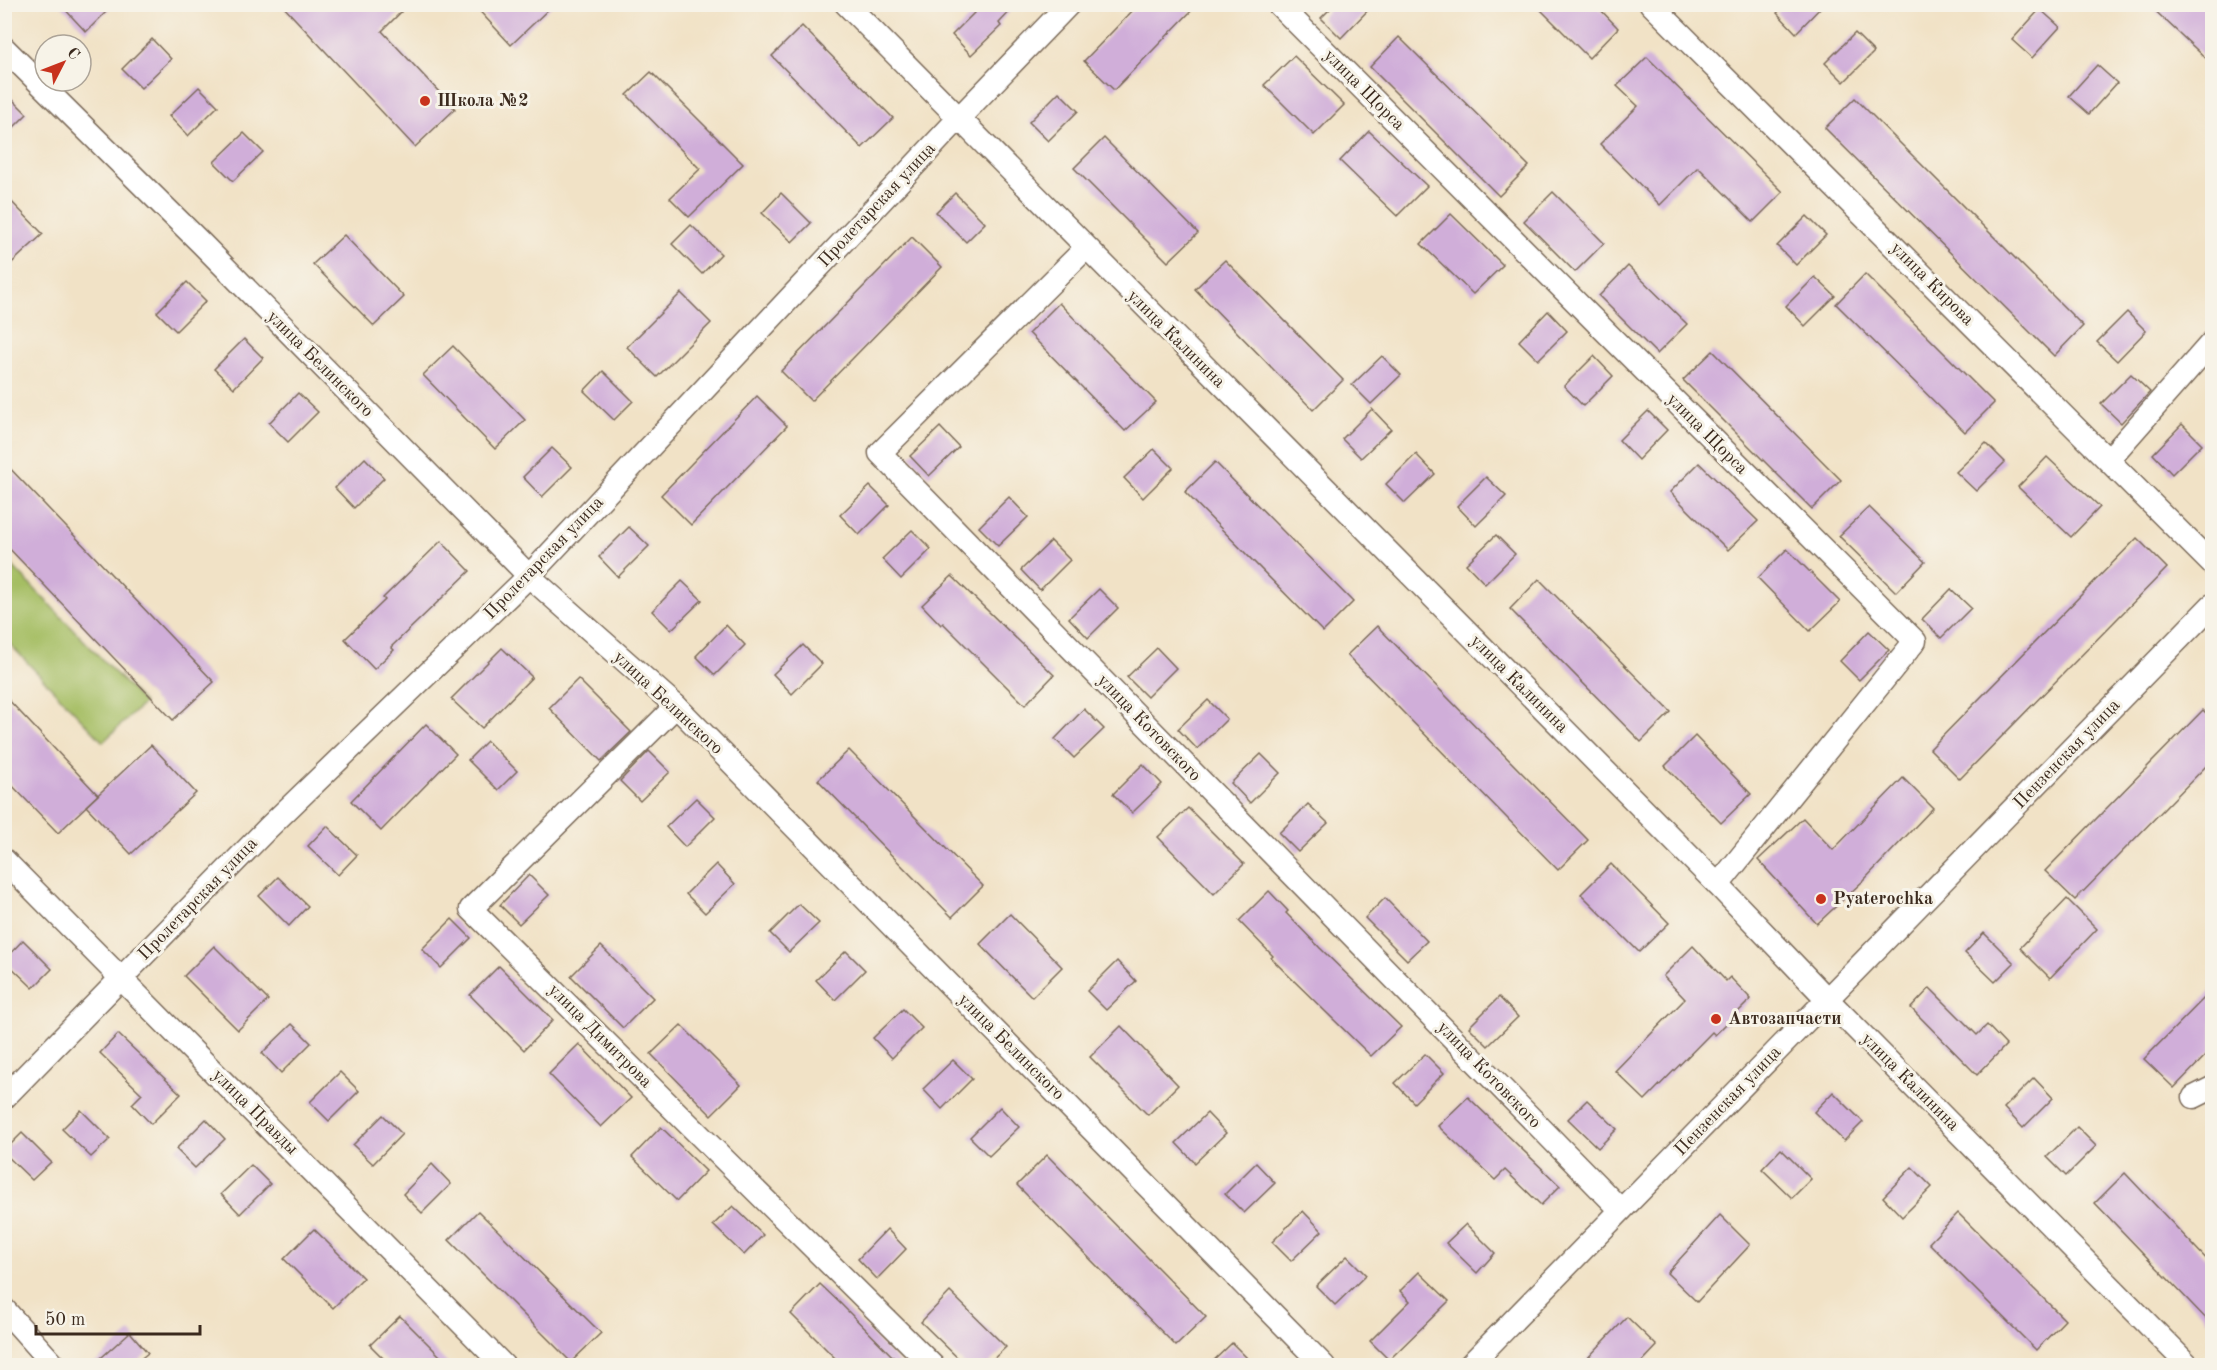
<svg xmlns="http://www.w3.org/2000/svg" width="2217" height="1370" viewBox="0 0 2217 1370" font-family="'Old Standard TT',serif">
  <rect width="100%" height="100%" fill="#f7f3e8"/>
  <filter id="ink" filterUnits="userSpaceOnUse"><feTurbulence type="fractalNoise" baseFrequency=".0167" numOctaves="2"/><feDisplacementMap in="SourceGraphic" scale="12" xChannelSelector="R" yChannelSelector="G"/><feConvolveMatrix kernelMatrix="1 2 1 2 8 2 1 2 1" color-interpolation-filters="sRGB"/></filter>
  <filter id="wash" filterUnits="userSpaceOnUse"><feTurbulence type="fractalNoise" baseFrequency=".008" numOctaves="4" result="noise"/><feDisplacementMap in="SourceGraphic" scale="24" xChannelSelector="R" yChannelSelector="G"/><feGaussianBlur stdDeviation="1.35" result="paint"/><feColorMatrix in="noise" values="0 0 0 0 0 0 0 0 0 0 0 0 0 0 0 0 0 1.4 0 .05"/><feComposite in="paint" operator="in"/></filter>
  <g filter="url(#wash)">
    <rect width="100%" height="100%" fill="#f1e2c6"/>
    <polygon fill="#a5be64" stroke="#707441" stroke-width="1.5" points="4,557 144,703 103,742 5,639"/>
    <g id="blocks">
      <g fill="#d0aed9">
        <polygon points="60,4 114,4 86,32"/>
        <polygon points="281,4 409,4 382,31 455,109 415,147"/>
        <polygon points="473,4 554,4 511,45"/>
        <polygon points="983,4 1017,4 999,23 1001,26 971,55 952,35"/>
        <polygon points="1139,4 1198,4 1114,90 1084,61"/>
        <polygon points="1335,4 1374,4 1341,38 1321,18"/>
        <polygon points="1535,4 1595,4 1618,28 1589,58"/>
        <polygon points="1786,4 1824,4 1796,33 1777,13"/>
        <polygon points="2148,4 2212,4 2212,64"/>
        <polygon points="2040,9 2060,27 2032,58 2012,40"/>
        <polygon points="802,26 893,118 862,148 772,56"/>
        <polygon points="1855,33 1874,52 1844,82 1825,63"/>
        <polygon points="1399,37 1529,166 1499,196 1370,67"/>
        <polygon points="152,39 171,59 141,88 122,69"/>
        <polygon points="1294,56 1344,105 1314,135 1264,85"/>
        <polygon points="1647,57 1783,192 1753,222 1698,167 1660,205 1600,144 1638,106 1617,86"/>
        <polygon points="2097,65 2117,83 2089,114 2069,96"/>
        <polygon points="651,72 743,164 689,217 670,198 700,169 627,95"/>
        <polygon points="199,87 218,106 188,136 169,116"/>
        <polygon points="4,91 27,114 4,137"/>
        <polygon points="1059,92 1078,111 1048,141 1029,122"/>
        <polygon points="1855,98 2083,326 2054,356 1825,128"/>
        <polygon points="1369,131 1427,186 1397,216 1340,161"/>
        <polygon points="244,133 263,152 233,181 214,162"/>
        <polygon points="1104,138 1198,233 1168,262 1074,168"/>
        <polygon points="1553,192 1604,243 1575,272 1524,221"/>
        <polygon points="781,193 811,223 792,242 762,213"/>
        <polygon points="955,193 985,223 966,242 936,212"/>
        <polygon points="4,194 43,234 4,270"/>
        <polygon points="1451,214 1503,265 1473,294 1421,244"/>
        <polygon points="1807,216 1826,235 1796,265 1777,246"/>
        <polygon points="691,225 721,254 702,274 672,244"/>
        <polygon points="344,235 404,297 374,326 313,264"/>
        <polygon points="912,237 942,267 811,401 781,371"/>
        <polygon points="1225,260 1343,380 1313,410 1195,289"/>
        <polygon points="1628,266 1687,324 1657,354 1599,296"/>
        <polygon points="1865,274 1994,403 1965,432 1836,304"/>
        <polygon points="1815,277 1835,296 1805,326 1786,306"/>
        <polygon points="187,282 206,301 176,331 157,312"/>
        <polygon points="681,293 711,323 657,377 627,347"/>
        <polygon points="1059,303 1156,402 1125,431 1029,333"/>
        <polygon points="1548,311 1567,331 1538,360 1519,341"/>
        <polygon points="2127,312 2146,331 2117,361 2097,342"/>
        <polygon points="244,339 263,358 234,388 214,369"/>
        <polygon points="453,346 525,420 495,449 423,375"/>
        <polygon points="1713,351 1841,480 1812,509 1683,380"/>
        <polygon points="1382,356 1401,375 1371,404 1352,385"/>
        <polygon points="1594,356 1613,376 1583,406 1564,386"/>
        <polygon points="603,371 633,401 614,420 584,391"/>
        <polygon points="2131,374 2150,392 2121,423 2101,404"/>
        <polygon points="298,393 318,412 288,442 269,423"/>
        <polygon points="757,396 787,426 691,525 661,495"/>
        <polygon points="1372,409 1391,429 1361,458 1342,439"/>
        <polygon points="1648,411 1667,430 1638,460 1619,440"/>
        <polygon points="2182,424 2202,444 2172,474 2153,454"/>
        <polygon points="940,427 959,447 929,476 910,456"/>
        <polygon points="1986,443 2005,462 1976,491 1956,472"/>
        <polygon points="552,448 572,467 542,497 523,477"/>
        <polygon points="1154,449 1173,468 1143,498 1124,478"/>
        <polygon points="1416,454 1435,474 1405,503 1386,484"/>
        <polygon points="2047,457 2100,507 2071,537 2018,487"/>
        <polygon points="365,458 384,478 354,508 335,488"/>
        <polygon points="4,462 214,682 173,720 4,543"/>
        <polygon points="1215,462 1353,602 1323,632 1185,492"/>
        <polygon points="1699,463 1758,521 1728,550 1670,492"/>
        <polygon points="1486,477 1506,496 1476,526 1457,506"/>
        <polygon points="870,486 889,505 859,535 840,515"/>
        <polygon points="1009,497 1028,517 998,546 979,527"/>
        <polygon points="1869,507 1925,562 1896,592 1839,536"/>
        <polygon points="629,527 649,546 618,577 599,557"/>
        <polygon points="912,530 931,549 901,579 882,559"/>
        <polygon points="1496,535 1515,554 1485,584 1466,564"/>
        <polygon points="2137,538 2167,568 1960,779 1930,749"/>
        <polygon points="441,541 470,571 391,647 394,650 374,669 345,639 385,600 383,598"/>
        <polygon points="1051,541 1070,560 1040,590 1021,570"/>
        <polygon points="1787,549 1840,602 1810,631 1758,578"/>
        <polygon points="952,576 1054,675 1025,705 943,623 941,625 922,605"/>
        <polygon points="1539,579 1671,712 1641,742 1510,609"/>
        <polygon points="682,581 702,600 671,630 652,611"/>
        <polygon points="1099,589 1118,608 1088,638 1069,618"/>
        <polygon points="1951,589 1971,608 1941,638 1922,619"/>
        <polygon points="726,625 745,645 715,675 696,656"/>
        <polygon points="1377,626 1588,840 1558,870 1347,655"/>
        <polygon points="1869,631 1889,650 1859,680 1840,661"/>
        <polygon points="803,645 822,664 792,694 773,674"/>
        <polygon points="502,648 532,677 482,728 451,699"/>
        <polygon points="1157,648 1176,668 1147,697 1127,677"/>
        <polygon points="578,679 631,732 601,761 549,708"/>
        <polygon points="4,695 98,795 58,833 4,777"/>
        <polygon points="1208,700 1227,719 1197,749 1178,729"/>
        <polygon points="1084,709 1104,729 1074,758 1055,739"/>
        <polygon points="2203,710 2212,719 2212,760 2075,900 2045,871"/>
        <polygon points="426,724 456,754 381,831 351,801"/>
        <polygon points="1695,736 1751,794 1721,823 1665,766"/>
        <polygon points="487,741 517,771 498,790 468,760"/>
        <polygon points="151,745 196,793 131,854 86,806"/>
        <polygon points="849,750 983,886 952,917 818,780"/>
        <polygon points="649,751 670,772 640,801 620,781"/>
        <polygon points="1261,754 1280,773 1250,803 1231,783"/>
        <polygon points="1143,764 1162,784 1132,813 1113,794"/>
        <polygon points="1903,778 1933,808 1863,881 1817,924 1758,860 1803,818 1833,850"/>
        <polygon points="696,798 715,817 685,847 666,827"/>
        <polygon points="1308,804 1328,823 1298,852 1279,833"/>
        <polygon points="1188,808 1244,864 1214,894 1158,837"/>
        <polygon points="327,826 357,855 338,875 308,846"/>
        <polygon points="716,864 735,884 705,913 686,894"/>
        <polygon points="1611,864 1669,923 1639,952 1581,894"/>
        <polygon points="529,875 549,895 519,924 500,905"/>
        <polygon points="278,877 308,906 289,926 259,896"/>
        <polygon points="1269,891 1288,911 1286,913 1320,948 1401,1027 1371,1056 1290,977 1271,958 1273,956 1239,921"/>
        <polygon points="1385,898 1427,941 1407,960 1365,918"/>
        <polygon points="2067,899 2097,929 2050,978 2020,948"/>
        <polygon points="799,904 819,923 789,952 770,933"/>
        <polygon points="1010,914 1062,967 1032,997 980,944"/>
        <polygon points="452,919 471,938 441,968 422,949"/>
        <polygon points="1984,933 2014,963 1995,982 1965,953"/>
        <polygon points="23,940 52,969 33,988 4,960"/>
        <polygon points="214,946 268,1000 238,1030 184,976"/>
        <polygon points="601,946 653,998 623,1028 571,976"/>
        <polygon points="1693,946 1726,981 1730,977 1751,999 1715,1035 1712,1032 1645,1100 1615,1071 1685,999 1663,976"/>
        <polygon points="846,951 865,970 835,1000 816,980"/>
        <polygon points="1117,961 1136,981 1106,1010 1087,991"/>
        <polygon points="499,966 553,1020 524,1050 470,995"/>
        <polygon points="1930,988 1977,1035 1987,1025 2006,1045 1977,1075 1911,1008"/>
        <polygon points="2212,990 2212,1049 2174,1088 2144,1059"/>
        <polygon points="1499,997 1518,1017 1488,1046 1469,1027"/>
        <polygon points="903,1009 922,1028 892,1058 873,1038"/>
        <polygon points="292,1024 311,1043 281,1073 262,1053"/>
        <polygon points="681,1025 741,1085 711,1115 651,1054"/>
        <polygon points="1121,1026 1178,1085 1148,1115 1090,1057"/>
        <polygon points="118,1034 181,1094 151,1124 132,1104 142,1094 100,1053"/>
        <polygon points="579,1044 631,1098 601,1127 549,1074"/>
        <polygon points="1425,1054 1444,1073 1414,1103 1395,1083"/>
        <polygon points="953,1060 972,1079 942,1109 923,1089"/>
        <polygon points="340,1072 359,1091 329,1121 310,1102"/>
        <polygon points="2034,1078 2053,1098 2023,1128 2004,1108"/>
        <polygon points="1833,1092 1863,1122 1844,1141 1814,1112"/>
        <polygon points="1468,1097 1560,1186 1541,1205 1505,1170 1495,1180 1438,1126"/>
        <polygon points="1587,1100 1617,1129 1598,1148 1568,1119"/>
        <polygon points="1000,1107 1019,1127 989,1156 970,1137"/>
        <polygon points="81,1110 110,1139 91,1157 62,1129"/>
        <polygon points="1207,1113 1226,1133 1195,1163 1176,1143"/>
        <polygon points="383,1115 402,1134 373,1164 353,1145"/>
        <polygon points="206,1119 225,1139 195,1168 176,1149"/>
        <polygon points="661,1127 706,1171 677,1201 632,1157"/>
        <polygon points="2077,1127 2096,1146 2066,1176 2047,1157"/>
        <polygon points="22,1133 51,1162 32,1180 4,1153 4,1151"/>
        <polygon points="1781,1149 1811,1179 1792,1198 1762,1169"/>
        <polygon points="1047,1155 1206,1317 1176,1346 1017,1185"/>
        <polygon points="1256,1163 1275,1183 1244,1213 1225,1194"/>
        <polygon points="432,1164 451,1184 422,1213 403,1194"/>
        <polygon points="251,1165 270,1184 240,1214 221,1194"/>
        <polygon points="1912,1167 1932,1187 1902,1217 1883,1197"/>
        <polygon points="2125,1173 2212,1265 2212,1325 2095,1203"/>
        <polygon points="733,1206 763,1235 744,1255 713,1225"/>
        <polygon points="478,1211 601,1333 571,1362 449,1240"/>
        <polygon points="1303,1211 1322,1231 1291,1261 1272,1242"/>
        <polygon points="1958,1213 2065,1320 2036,1350 1929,1243"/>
        <polygon points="1720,1215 1750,1245 1697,1302 1667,1273"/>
        <polygon points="1466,1224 1495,1253 1477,1273 1446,1243"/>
        <polygon points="314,1229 363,1278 333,1308 284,1259"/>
        <polygon points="887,1229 906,1249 877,1279 858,1259"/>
        <polygon points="1347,1256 1366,1275 1335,1305 1316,1286"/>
        <polygon points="1419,1272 1449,1301 1389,1360 1370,1341 1410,1301 1400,1291"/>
        <polygon points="820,1284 840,1303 901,1365 842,1365 791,1314"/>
        <polygon points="950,1292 1006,1347 987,1365 965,1365 921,1322"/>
        <polygon points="400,1316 449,1365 390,1365 370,1345"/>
        <polygon points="1627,1317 1657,1346 1639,1365 1581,1365"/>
        <polygon points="130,1332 148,1353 133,1365 93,1365"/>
        <polygon points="1232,1343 1254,1365 1209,1365"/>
      </g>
    </g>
  </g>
  <g filter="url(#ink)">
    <use href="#blocks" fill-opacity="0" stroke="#7b6a59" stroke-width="1.5"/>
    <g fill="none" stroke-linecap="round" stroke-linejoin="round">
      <g stroke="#7b6a59" stroke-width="25">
        <g id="minor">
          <polyline points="846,4 1718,885 1827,999 2189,1366"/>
          <polyline points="1278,4 1915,641 1718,885"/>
          <polyline points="1651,4 2212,564"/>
          <polyline points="4,48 202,244 529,576 676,706 1324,1366"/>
          <polyline points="1086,248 880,453 1621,1210"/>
          <polyline points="2108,460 2212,342"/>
          <polyline points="676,706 471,909 933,1366"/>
          <polyline points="4,860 504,1366"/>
          <polyline points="2194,1097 2212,1088"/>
          <polyline points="4,1098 268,828 529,576 959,118 1069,4"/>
          <polyline points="4,1309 55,1366"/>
          <polyline points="1469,1366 2212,605"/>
        </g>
      </g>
      <use href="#minor" stroke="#fff" stroke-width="22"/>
    </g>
  </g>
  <g fill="#c8321e" stroke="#f7f3e8" stroke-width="2">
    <circle cx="425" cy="101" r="6"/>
    <circle cx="1821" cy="899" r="6"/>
    <circle cx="1716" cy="1019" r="6"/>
  </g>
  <g text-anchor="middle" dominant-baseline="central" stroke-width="6" stroke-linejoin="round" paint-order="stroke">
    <g font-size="18" fill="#3b2a1e" stroke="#f7f3e8">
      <text transform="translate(1364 90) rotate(45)">улица Щорса</text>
      <text transform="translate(877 205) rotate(-47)">Пролетарская улица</text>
      <text transform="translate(1932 284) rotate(45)">улица Кирова</text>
      <text transform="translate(1176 339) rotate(45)">улица Калинина</text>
      <text transform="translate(320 364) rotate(45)">улица Белинского</text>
      <text transform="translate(1707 434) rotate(45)">улица Щорса</text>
      <text transform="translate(544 558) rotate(-46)">Пролетарская улица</text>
      <text transform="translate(1519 684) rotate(45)">улица Калинина</text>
      <text transform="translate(668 703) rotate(43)">улица Белинского</text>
      <text transform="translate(1149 728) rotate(46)">улица Котовского</text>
      <text transform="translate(2067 754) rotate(-46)">Пензенская улица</text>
      <text transform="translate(198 899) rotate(-46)">Пролетарская улица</text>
      <text transform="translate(600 1036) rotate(45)">улица Димитрова</text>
      <text transform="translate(1011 1047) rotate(45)">улица Белинского</text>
      <text transform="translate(1489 1075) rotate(46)">улица Котовского</text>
      <text transform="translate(1910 1082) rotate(45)">улица Калинина</text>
      <text transform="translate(1728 1101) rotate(-46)">Пензенская улица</text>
      <text transform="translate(255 1112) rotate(45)">улица Правды</text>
    </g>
    <g font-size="18" font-weight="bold" fill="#3b2a1e" stroke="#f7f3e8" text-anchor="start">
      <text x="437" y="101">Школа №2</text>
      <text x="1833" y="899">Pyaterochka</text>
      <text x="1728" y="1019">Автозапчасти</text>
    </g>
  </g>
  <rect width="2217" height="1370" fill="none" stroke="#f7f3e8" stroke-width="24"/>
  <g transform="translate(63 63) rotate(48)"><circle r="28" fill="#f7f3e8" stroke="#aca397" stroke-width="1.5"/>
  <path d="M0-4.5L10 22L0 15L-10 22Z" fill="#c8321e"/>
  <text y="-9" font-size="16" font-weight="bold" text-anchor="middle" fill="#3b2a1e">С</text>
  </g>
  <path d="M36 1325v9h164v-9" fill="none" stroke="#3b2a1e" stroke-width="3"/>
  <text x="45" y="1325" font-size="18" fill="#3b2a1e" stroke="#f7f3e8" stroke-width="4.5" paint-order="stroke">50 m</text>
</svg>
